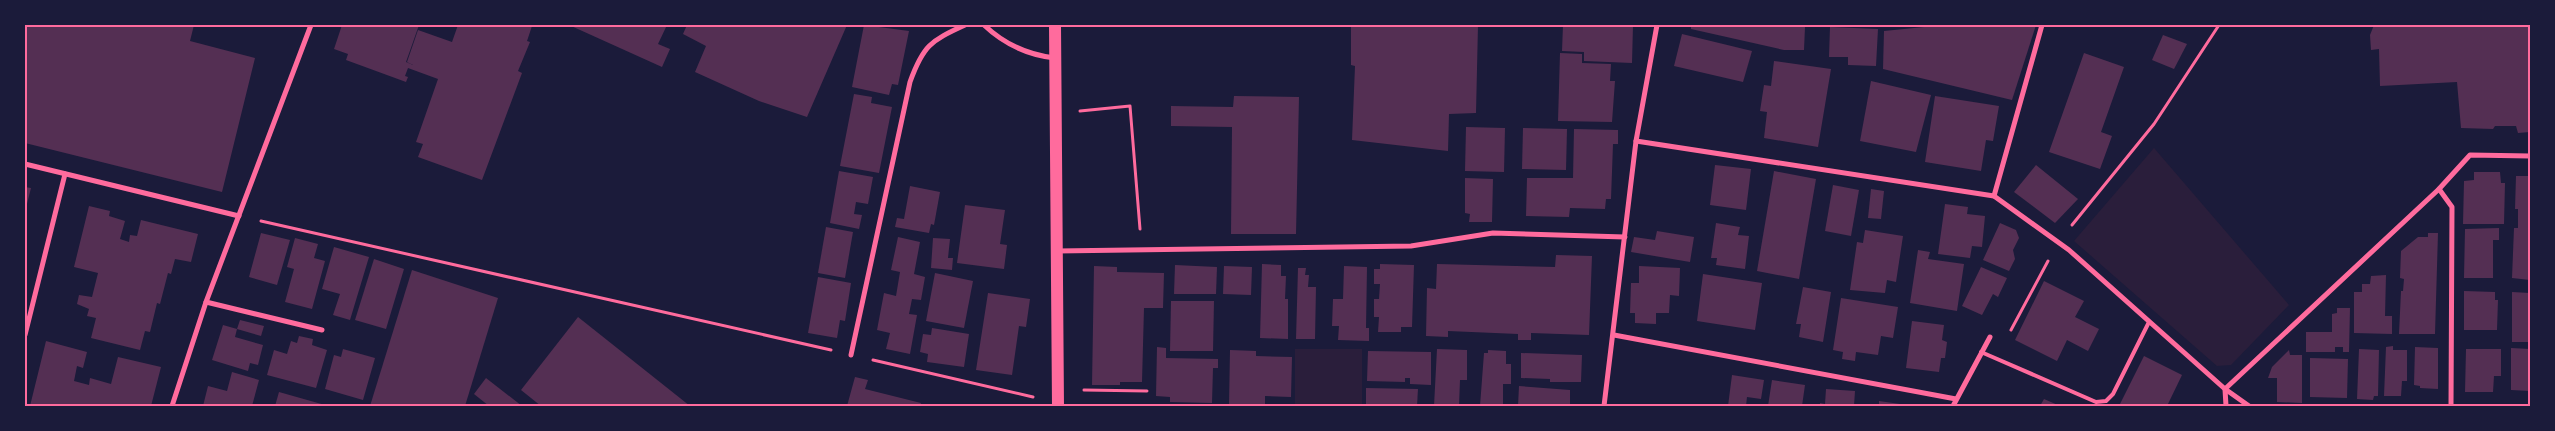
<svg xmlns="http://www.w3.org/2000/svg" width="2555" height="431" viewBox="0 0 2555 431" font-family="Helvetica,sans-serif">
  <rect width="100%" height="100%" fill="#1b1b3a"/>
  <g fill="#2a1e3b">
    <polygon points="2154,148 2289,305 2231,365 2217,366 2074,241"/>
    <rect x="1295" y="349" width="67" height="57"/>
  </g>
  <g fill="#542f53">
    <polygon points="25,25 194,25 190,41 255,58 222,192 25,143"/>
    <polygon points="342,25 419,25 406,62 413,65 407,62 418,30 452,42 458,25 532,26 527,41 530,42 518,71 522,73 482,180 418,157 423,144 416,142 438,79 408,68 405,76 408,77 406,82 346,60 348,54 334,49"/>
    <polygon points="569,25 667,25 658,44 670,49 662,67"/>
    <polygon points="687,25 847,25 807,117 759,101 695,72 706,46 683,34"/>
    <polygon points="864,25 909,31 898,85 892,84 889,95 852,87"/>
    <polygon points="1351,25 1478,25 1476,113 1449,114 1448,151 1352,140 1355,66 1351,65"/>
    <polygon points="1563,25 1633,25 1632,63 1584,61 1584,52 1562,51"/>
    <polygon points="1691,25 1805,27 1804,50 1784,50 1691,29"/>
    <polygon points="1944,25 2036,25 2012,100 1883,69 1884,31"/>
    <polygon points="2374,25 2530,25 2530,132 2518,133 2516,126 2495,126 2493,129 2461,128 2457,82 2380,86 2379,49 2371,50 2370,35"/>
    <polygon points="1830,27 1878,29 1876,66 1848,65 1848,57 1829,57"/>
    <polygon points="1682,34 1752,51 1743,82 1674,66"/>
    <polygon points="2163,35 2187,44 2174,69 2152,60"/>
    <polygon points="1560,53 1582,54 1582,63 1611,64 1610,81 1615,81 1612,122 1558,121"/>
    <polygon points="2084,53 2124,67 2101,132 2112,136 2100,169 2049,152"/>
    <polygon points="1774,61 1831,69 1818,147 1764,138 1767,112 1760,111 1764,85 1771,86"/>
    <polygon points="1871,81 1931,95 1916,152 1860,141"/>
    <polygon points="854,94 872,97 871,103 892,107 879,173 840,166"/>
    <polygon points="1234,96 1299,97 1296,234 1231,234 1232,127 1171,126 1171,106 1233,107"/>
    <polygon points="1935,96 1999,106 1993,141 1986,140 1981,171 1925,162"/>
    <polygon points="1466,127 1505,128 1504,172 1465,171"/>
    <polygon points="1523,128 1567,129 1566,170 1522,169"/>
    <polygon points="1574,129 1618,130 1618,144 1613,144 1611,199 1606,199 1605,209 1570,208 1569,217 1526,216 1527,178 1573,178"/>
    <polygon points="1715,165 1751,169 1746,210 1710,205"/>
    <polygon points="2036,165 2078,199 2055,223 2014,192"/>
    <polygon points="839,171 873,177 868,204 856,202 854,214 862,215 859,229 830,223"/>
    <polygon points="1774,171 1816,179 1799,279 1757,271"/>
    <polygon points="2474,172 2500,172 2501,183 2505,183 2504,224 2463,224 2464,181 2474,180"/>
    <polygon points="2516,176 2530,176 2530,280 2512,278 2514,228 2518,228 2518,209 2515,209"/>
    <polygon points="1465,178 1493,179 1492,222 1469,222 1470,214 1465,213"/>
    <polygon points="1833,185 1859,190 1851,236 1825,231"/>
    <polygon points="910,186 940,192 934,225 931,224 929,233 895,227 897,218 904,219"/>
    <polygon points="25,187 31,188 26,208 25,208"/>
    <polygon points="1871,189 1884,191 1881,219 1868,218"/>
    <polygon points="1945,204 1968,207 1967,214 1985,216 1982,247 1972,246 1970,258 1938,254"/>
    <polygon points="965,205 1005,210 1000,244 1007,245 1004,269 957,263"/>
    <polygon points="89,206 110,211 109,216 125,221 120,239 129,242 130,235 137,236 141,220 198,234 191,262 175,259 171,274 168,273 160,304 157,303 150,332 145,331 140,350 91,338 96,318 87,316 89,309 77,304 79,295 92,297 98,273 74,267"/>
    <polygon points="1716,223 1740,227 1738,235 1749,236 1745,269 1716,265 1717,258 1711,258"/>
    <polygon points="2000,223 2016,230 2019,238 2013,250 2015,259 2009,271 1983,260"/>
    <polygon points="826,227 853,232 845,278 818,273"/>
    <polygon points="2499,228 2499,240 2493,240 2493,278 2464,278 2465,229"/>
    <polygon points="1865,230 1903,236 1896,282 1887,280 1885,293 1850,290 1857,242 1863,243"/>
    <polygon points="1657,231 1694,237 1690,262 1631,252 1634,237 1655,240"/>
    <polygon points="261,233 290,240 277,285 249,277"/>
    <polygon points="2428,233 2438,233 2435,334 2399,334 2401,291 2403,291 2404,279 2400,278 2401,251 2418,237 2428,237"/>
    <polygon points="898,237 920,242 914,274 925,277 921,300 912,299 909,314 917,315 910,354 886,349 890,333 877,330 884,293 896,296 900,272 891,270"/>
    <polygon points="295,238 318,244 314,258 325,261 312,309 285,302 294,269 287,267"/>
    <polygon points="933,238 950,239 948,258 953,258 952,270 931,268"/>
    <polygon points="334,247 369,257 350,320 333,315 340,294 322,289"/>
    <polygon points="1918,250 1930,252 1928,259 1964,264 1957,311 1910,303"/>
    <polygon points="1556,255 1592,256 1589,335 1531,333 1531,340 1518,340 1518,334 1448,331 1448,337 1426,336 1427,288 1436,289 1437,264 1555,267"/>
    <polygon points="374,259 404,269 386,329 355,320"/>
    <polygon points="1262,264 1281,265 1281,276 1286,276 1285,299 1288,299 1288,339 1260,338"/>
    <polygon points="1380,264 1414,265 1412,327 1401,327 1401,332 1378,332 1379,317 1374,317 1374,299 1379,299 1380,284 1374,284 1374,269 1380,269"/>
    <polygon points="1175,265 1217,267 1216,294 1174,294"/>
    <polygon points="1094,266 1117,267 1117,272 1164,273 1163,308 1144,308 1142,382 1120,382 1120,385 1092,385"/>
    <polygon points="1224,266 1252,267 1251,295 1223,294"/>
    <polygon points="1344,266 1367,267 1366,328 1369,328 1369,341 1338,340 1339,326 1332,326 1333,299 1343,299"/>
    <polygon points="1639,266 1680,268 1679,296 1670,295 1669,313 1656,313 1656,324 1635,323 1635,313 1630,313 1631,283 1639,283"/>
    <polygon points="1981,267 2007,278 1998,297 1993,294 1982,315 1962,306"/>
    <polygon points="1298,268 1306,268 1305,275 1309,275 1308,287 1316,287 1315,339 1296,339"/>
    <polygon points="412,270 498,298 465,406 370,406"/>
    <polygon points="935,273 973,281 964,328 926,321"/>
    <polygon points="1703,274 1762,283 1755,330 1697,321"/>
    <polygon points="2386,275 2385,316 2392,316 2392,334 2354,333 2354,292 2362,292 2362,284 2370,284 2371,276"/>
    <polygon points="818,277 851,283 845,321 840,320 837,338 808,333"/>
    <polygon points="2044,281 2084,301 2075,317 2099,329 2088,351 2067,340 2057,361 2015,340"/>
    <polygon points="1803,287 1831,292 1823,342 1799,337 1801,324 1796,324"/>
    <polygon points="2464,291 2495,292 2495,300 2498,300 2497,330 2464,330"/>
    <polygon points="2512,292 2530,293 2530,342 2512,342"/>
    <polygon points="988,293 1030,299 1026,327 1019,326 1012,375 976,370"/>
    <polygon points="1841,298 1898,307 1893,338 1881,336 1878,355 1856,352 1855,361 1842,359 1843,352 1833,350"/>
    <polygon points="1171,301 1214,301 1213,351 1170,351"/>
    <polygon points="2337,308 2350,308 2349,352 2343,352 2343,347 2335,347 2335,352 2306,352 2306,332 2332,332 2332,314 2337,313"/>
    <polygon points="578,317 690,406 541,406 521,390"/>
    <polygon points="240,320 264,326 261,336 237,329"/>
    <polygon points="1912,321 1944,325 1942,340 1947,342 1945,358 1941,358 1939,372 1906,368"/>
    <polygon points="223,325 237,329 235,337 263,345 258,365 250,363 248,371 212,360"/>
    <polygon points="932,328 969,334 964,367 927,362 928,354 920,352 923,334 931,335"/>
    <polygon points="299,336 313,339 312,345 327,350 316,388 267,375 274,350 287,354 291,341 297,343"/>
    <polygon points="46,341 87,352 83,368 77,366 74,381 89,385 90,378 111,384 118,357 161,367 151,406 30,406"/>
    <polygon points="2393,346 2393,350 2407,350 2407,381 2402,381 2401,396 2384,396 2386,347"/>
    <polygon points="1157,347 1166,348 1166,358 1218,359 1218,368 1213,368 1212,403 1170,402 1170,397 1156,396"/>
    <polygon points="2415,347 2438,348 2438,389 2420,388 2420,386 2414,385"/>
    <polygon points="2511,348 2530,349 2530,391 2511,390"/>
    <polygon points="343,349 375,358 363,400 325,389 334,355 341,357"/>
    <polygon points="1437,349 1467,350 1467,380 1460,380 1459,406 1434,406"/>
    <polygon points="2359,349 2379,350 2378,396 2374,396 2373,400 2357,399"/>
    <polygon points="2466,349 2501,349 2501,376 2494,376 2493,392 2465,392"/>
    <polygon points="1230,350 1256,351 1256,356 1292,357 1291,397 1265,396 1265,406 1229,406"/>
    <polygon points="1488,350 1506,351 1506,364 1511,364 1511,384 1503,384 1503,406 1480,406 1484,353 1488,353"/>
    <polygon points="2289,350 2290,355 2302,355 2302,403 2277,402 2277,378 2268,378 2272,367"/>
    <polygon points="1368,351 1431,352 1431,385 1410,384 1410,378 1405,378 1405,382 1367,381"/>
    <polygon points="1521,353 1582,355 1581,382 1550,382 1550,379 1521,378"/>
    <polygon points="2144,356 2182,375 2167,406 2119,406"/>
    <polygon points="2310,358 2348,359 2347,398 2310,397"/>
    <polygon points="232,372 259,380 252,406 203,406 208,386 227,391"/>
    <polygon points="1732,375 1764,380 1761,399 1747,397 1746,406 1728,406"/>
    <polygon points="855,377 868,380 865,389 921,403 920,406 847,406"/>
    <polygon points="486,378 522,406 489,406 474,394"/>
    <polygon points="1772,380 1805,385 1802,406 1768,406"/>
    <polygon points="1519,386 1570,390 1570,406 1518,406"/>
    <polygon points="1366,388 1418,389 1417,406 1366,406"/>
    <polygon points="1826,389 1855,391 1854,406 1820,406 1820,403 1825,404"/>
    <polygon points="279,392 325,405 325,406 275,406"/>
    <polygon points="2044,399 2060,406 2040,406"/>
    <polygon points="1879,401 1907,405 1907,406 1879,406"/>
  </g>
  <g fill="none" stroke-linecap="round" stroke-linejoin="round">
    <g stroke="#ff6b9d" stroke-width="3">
      <polyline points="1080,111 1130,106 1140,229"/>
      <polyline points="261,221 831,350"/>
      <polyline points="2072,225 2154,124 2219,25"/>
      <polyline points="2011,330 2048,261"/>
      <polyline points="873,360 1033,397"/>
      <polyline points="1084,390 1147,391"/>
    </g>
    <polyline stroke="#ff6b9d" stroke-width="4" points="1981,352 2096,402 2106,401 2113,394 2149,322"/>
    <g stroke="#ff6b9d" stroke-width="5">
      <path d="M984,25C1004,44 1028,55 1055,58"/>
      <polyline points="1636,141 1994,196 2069,250 2225,389 2249,406"/>
      <polyline points="25,164 239,216"/>
      <polyline points="2439,189 2452,207 2451,406"/>
      <polyline points="1994,196 2042,25"/>
      <polyline points="1057,251 1411,246 1493,233 1625,237"/>
      <polyline points="206,302 322,330"/>
      <polyline points="25,335 65,174"/>
      <polyline points="1614,335 1956,399"/>
      <path d="M851,355L910,82C923,46 930,41 965,25"/>
      <polyline points="172,406 206,302 311,25"/>
      <polyline points="1604,406 1636,141 1657,25"/>
      <polyline points="1953,406 1990,337"/>
      <polyline points="2226,406 2225,389 2439,189 2470,155 2530,156"/>
    </g>
    <polyline stroke="#ff6b9d" stroke-width="12" points="1055,25 1058,406"/>
  </g>
  <rect width="2555" height="431" fill="none" stroke="#1b1b3a" stroke-width="52"/>
  <rect x="26" y="26" width="2503" height="379" fill="none" stroke="#ff6b9d" stroke-width="2"/>
</svg>
